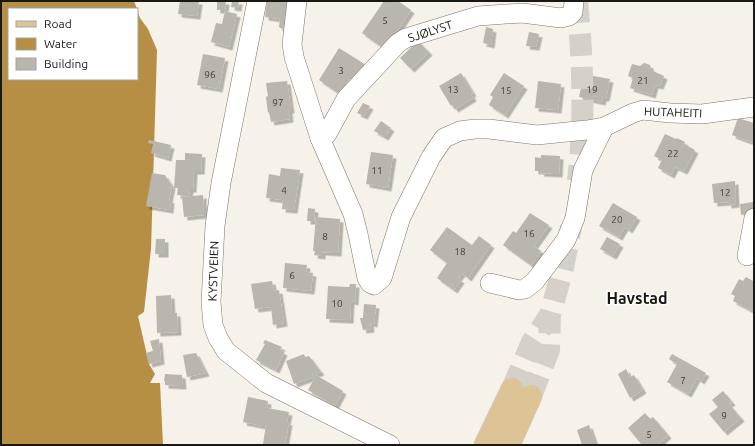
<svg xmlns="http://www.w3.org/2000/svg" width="755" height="446" viewBox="0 0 755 446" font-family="Ubuntu,sans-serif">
  <defs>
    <filter id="shadow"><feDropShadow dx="3.5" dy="3.5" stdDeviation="0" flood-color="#0004"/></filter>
  </defs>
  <rect width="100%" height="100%" fill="#f6f1e9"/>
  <polygon fill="#b68f45" points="1,1 134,1 137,9 9,9 9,79 137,79 137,10 140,18 148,29 157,50 151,249 144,312 138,316 149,364 155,374 150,383 160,383 163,445 1,445"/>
  <g fill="#bab5ad" filter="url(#shadow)">
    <polygon points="180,1 199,1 197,16 178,14"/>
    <polygon points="217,1 226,1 225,10 217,10"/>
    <polygon points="232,1 239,1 238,8 231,7"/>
    <polygon points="267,1 292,1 288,19 282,29 279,27 280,19 265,17"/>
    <polygon points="384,1 398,1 411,10 385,49 362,33"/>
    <polygon points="225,11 237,14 229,47 211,42 216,23 222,24"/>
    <polygon points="486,27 493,29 491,45 483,43"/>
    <polygon points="529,32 539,34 536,47 526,46"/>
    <polygon points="418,41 429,52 411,69 400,58"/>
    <polygon points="339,48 366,65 355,82 349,79 340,94 319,80"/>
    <polygon points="203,54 225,58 219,89 197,85"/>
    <polygon points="644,63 650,65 651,70 664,76 660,86 655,85 652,95 630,88 633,78 628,76 632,64 640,66"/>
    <polygon points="461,73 473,93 471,94 473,98 455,109 452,105 451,106 439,86"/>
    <polygon points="504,73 524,86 505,115 489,105 493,97 490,95"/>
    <polygon points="583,74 610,79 606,98 603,98 602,102 579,97 582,83 580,82"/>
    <polygon points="287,81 291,110 289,110 290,119 271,122 269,112 268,113 266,97 268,96 266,83"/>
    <polygon points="538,81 561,84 558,110 535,108"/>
    <polygon points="363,103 370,106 364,116 357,113"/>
    <polygon points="738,118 754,123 754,143 732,135"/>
    <polygon points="381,121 391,128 385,137 374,131"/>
    <polygon points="665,134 676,139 677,138 685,142 684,144 695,150 684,171 675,167 671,175 658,168 662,160 654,156"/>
    <polygon points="149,140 171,145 168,158 151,153 153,144 148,143"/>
    <polygon points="371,152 393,155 388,188 366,184"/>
    <polygon points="185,153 202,154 201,171 194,171 193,189 190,189 189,196 177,195 178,188 174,188 176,160 185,160"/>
    <polygon points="541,155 560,156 559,174 540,173 541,171 535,171 535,157 541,158"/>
    <polygon points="281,168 300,170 294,210 282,209 283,200 266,198 269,174 280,176"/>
    <polygon points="152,173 165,175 171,185 172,185 169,200 171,200 170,210 146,206"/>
    <polygon points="735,181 736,204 728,205 728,202 714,203 712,184"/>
    <polygon points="203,195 204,215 184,217 182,197"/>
    <polygon points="753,202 754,213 741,215 740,204"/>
    <polygon points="613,203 637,217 629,230 625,227 619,237 599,226"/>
    <polygon points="308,208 315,209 314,221 307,221"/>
    <polygon points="530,213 549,225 534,246 541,251 531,265 503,245 513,231 516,233"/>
    <polygon points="316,217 340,219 338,253 322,252 322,256 314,255 315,251 313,251"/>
    <polygon points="447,227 472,245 479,236 491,245 468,278 462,273 458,278 461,280 454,290 437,278 447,263 430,250"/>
    <polygon points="607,237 620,244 613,256 600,249"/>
    <polygon points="156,239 165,239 165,254 155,254"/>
    <polygon points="285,263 307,265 306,272 313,273 311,291 283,288"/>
    <polygon points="746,277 753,281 754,278 754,312 733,301 735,296 731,294 739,279 743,281"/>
    <polygon points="272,281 274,291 279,290 284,323 273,325 271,307 255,309 251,284"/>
    <polygon points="350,284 356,284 355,302 351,301 350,320 326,319 328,286 349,287"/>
    <polygon points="171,295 172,313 177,313 178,332 157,333 156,296"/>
    <polygon points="364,304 376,305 374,324 370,323 371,329 363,330 360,318 363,318"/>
    <polygon points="159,339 161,361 149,364 146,353 153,351 150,341"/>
    <polygon points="265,340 282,347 280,350 284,352 276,370 256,360 265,344 263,343"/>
    <polygon points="196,353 206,373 187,377 183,355"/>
    <polygon points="304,354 305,357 309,356 321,372 312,375 313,377 294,384 286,361"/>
    <polygon points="672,354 706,373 701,381 697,378 688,394 667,382 677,364 669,359"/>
    <polygon points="626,369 630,377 634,375 643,390 630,398 618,374"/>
    <polygon points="165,374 182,375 183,386 165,385 165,381 164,381"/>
    <polygon points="316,375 343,391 335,406 308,390"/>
    <polygon points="723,391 732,402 729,404 741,418 724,432 709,414 718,407 712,400"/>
    <polygon points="248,397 268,401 267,408 289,412 287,422 289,422 285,445 263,444 266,425 264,425 263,426 243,422"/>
    <polygon points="645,413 650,419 653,417 668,435 657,445 642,445 628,428"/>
    <polygon points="589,425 596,445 582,445 577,430"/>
  </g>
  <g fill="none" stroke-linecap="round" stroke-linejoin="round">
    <g stroke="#d5d0c9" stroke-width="22" stroke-dasharray="22 11" stroke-linecap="butt">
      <path d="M577,1C583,61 585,121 578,181"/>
      <polyline points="512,389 532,342 550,315"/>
      <polyline points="531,396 549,350 550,315 563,268 571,227"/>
    </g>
    <g stroke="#7b776f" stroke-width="20">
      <g id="minor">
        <polyline points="257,1 221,183 215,226 211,302 213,325 218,338 226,351 266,383 390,445"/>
        <polyline points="297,1 292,44 294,57 320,138 353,214 358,234 367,278 370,283 374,285 382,278 401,217 431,157 444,138 460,131 475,129 489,129 537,135 587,130 604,127 633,113 643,110 670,113 702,114 754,107"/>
        <polyline points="320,138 327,134 346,99 398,43 406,38 478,16 522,13 561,18 569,16 573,12 574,1"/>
        <polyline points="747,256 754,218"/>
        <polyline points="490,283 519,290 525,289 535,281 566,240 575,218 583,170 604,127"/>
      </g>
    </g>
    <g stroke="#d1d1d0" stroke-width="23">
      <g id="primary">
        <polyline points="485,445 512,389"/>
        <polyline points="509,445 531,396"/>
      </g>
    </g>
    <use href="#minor" stroke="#fff" stroke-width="19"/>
    <use href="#primary" stroke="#ddc497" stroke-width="22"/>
  </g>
  <g text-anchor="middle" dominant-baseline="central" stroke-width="3" stroke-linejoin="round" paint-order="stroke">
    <g font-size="10" fill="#423f3b">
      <text x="385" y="20">5</text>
      <text x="341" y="70">3</text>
      <text x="210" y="74">96</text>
      <text x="643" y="80">21</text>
      <text x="453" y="89">13</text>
      <text x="592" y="89">19</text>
      <text x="506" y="90">15</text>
      <text x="278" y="102">97</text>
      <text x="673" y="153">22</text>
      <text x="377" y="170">11</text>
      <text x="284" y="190">4</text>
      <text x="725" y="192">12</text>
      <text x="617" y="219">20</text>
      <text x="529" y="233">16</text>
      <text x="325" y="236">8</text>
      <text x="460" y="251">18</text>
      <text x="292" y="275">6</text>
      <text x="337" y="303">10</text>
      <text x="683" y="380">7</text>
      <text x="724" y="415">9</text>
      <text x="649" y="434">5</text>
    </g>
    <g font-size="12" fill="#1a1815" stroke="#fff">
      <text transform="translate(430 31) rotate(-18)">SJØLYST</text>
      <text transform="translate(673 112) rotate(2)">HUTAHEITI</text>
      <text transform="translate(213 271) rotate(-88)">KYSTVEIEN</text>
    </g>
    <g font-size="16" font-weight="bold" fill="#1a1815" stroke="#fff">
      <text x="637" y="298">Havstad</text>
    </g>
  </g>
  <rect width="755" height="446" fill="none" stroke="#1a1815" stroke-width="4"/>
  <rect x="8" y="8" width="130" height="72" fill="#ffffff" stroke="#a3a3a1"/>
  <rect x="16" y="21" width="20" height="6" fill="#ddc497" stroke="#a3a3a1"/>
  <text x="44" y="28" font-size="12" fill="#1a1815">Road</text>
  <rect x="16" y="38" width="20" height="12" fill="#b68f45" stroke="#a3a3a1"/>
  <text x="44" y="48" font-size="12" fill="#1a1815">Water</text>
  <rect x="16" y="58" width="20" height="12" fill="#bab5ad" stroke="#a3a3a1"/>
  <text x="44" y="68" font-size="12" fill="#1a1815">Building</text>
</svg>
